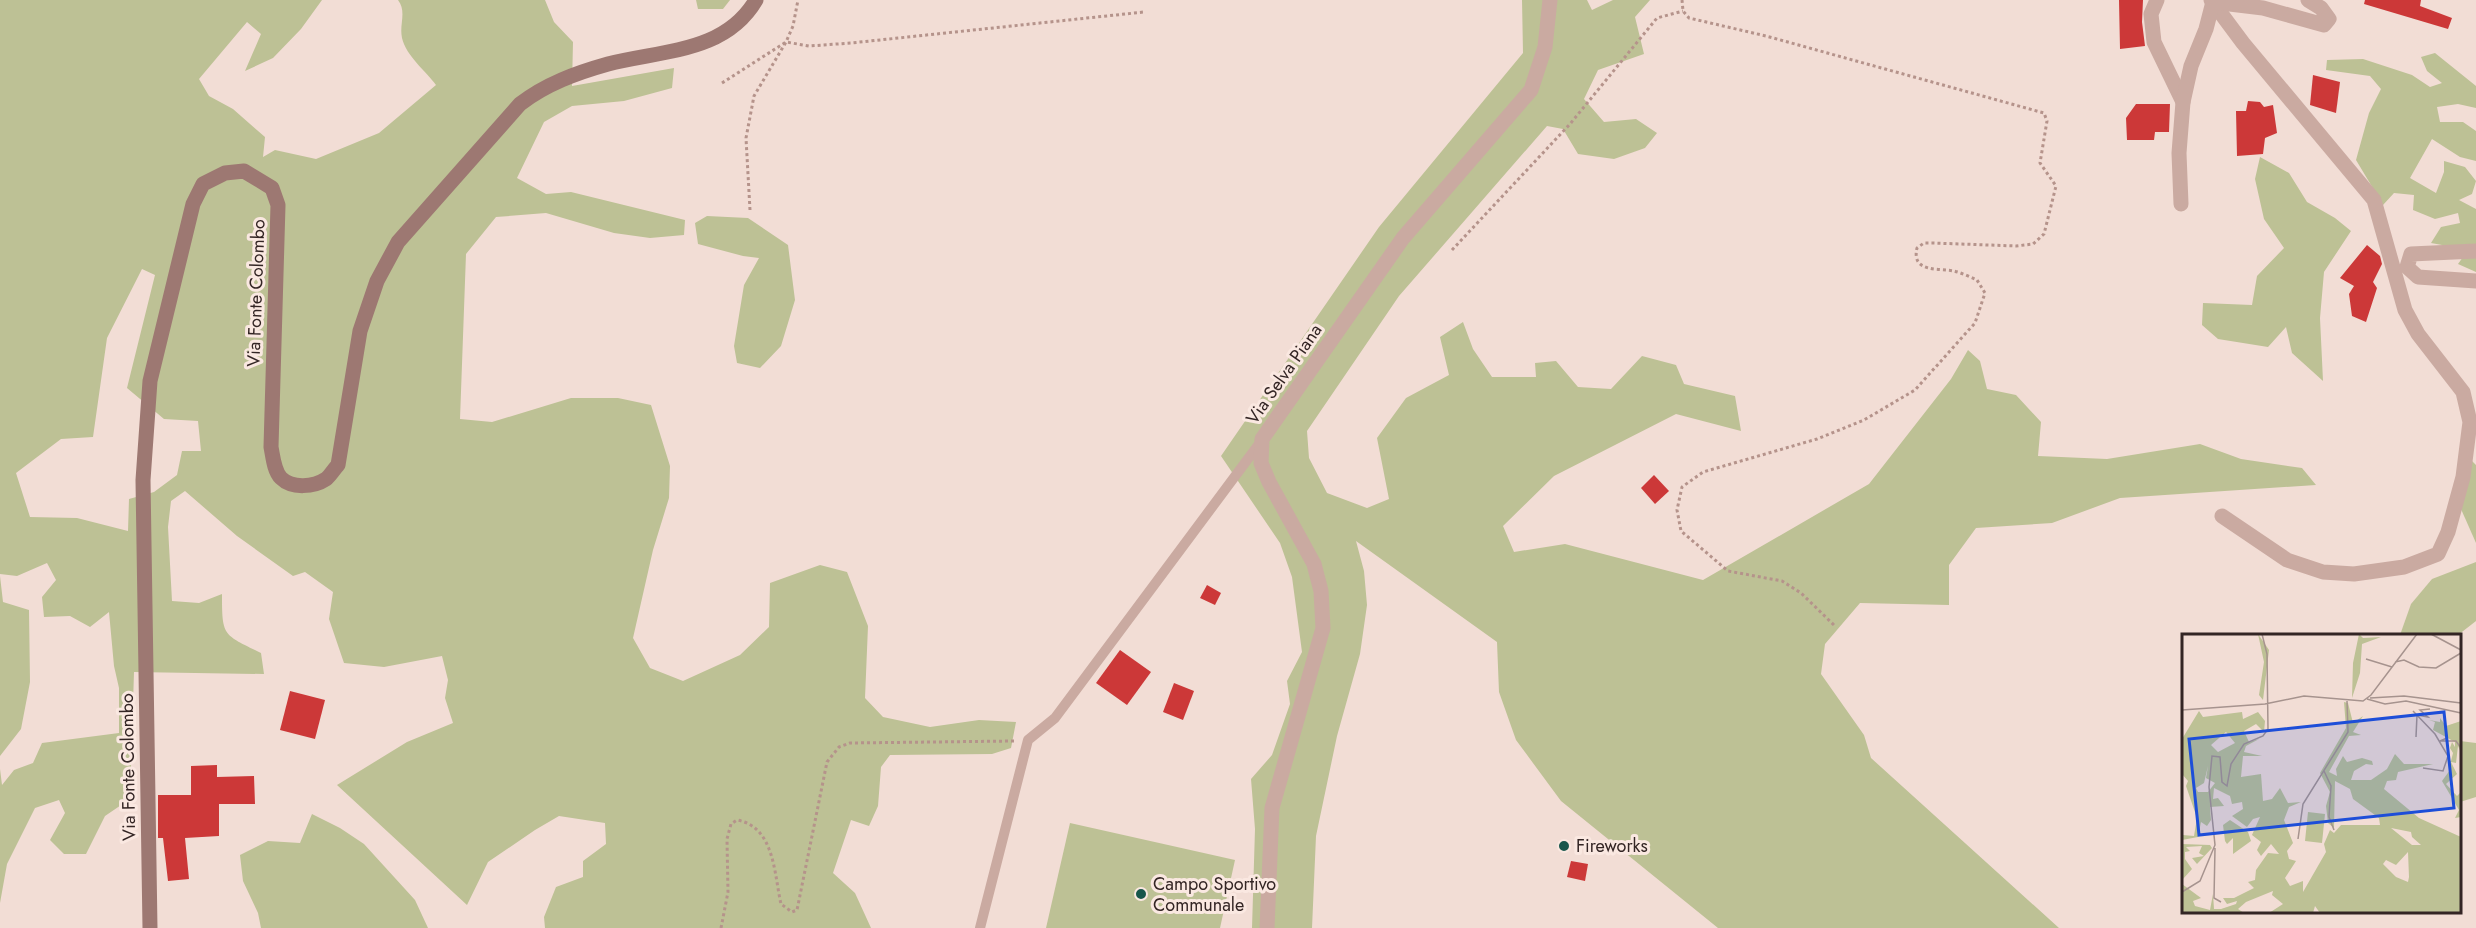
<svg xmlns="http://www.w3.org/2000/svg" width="2476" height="928" viewBox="0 0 2476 928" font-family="Jost,sans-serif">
  <rect width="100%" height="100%" fill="#f2ddd5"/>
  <g fill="#bdc195" fill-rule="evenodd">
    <path d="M0,0H322L301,29L273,58L245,71L261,34L247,22L199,79L209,96L233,109L265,137L263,157L275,150L316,159L379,133L436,85C426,71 406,56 402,38C399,24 407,12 398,0H545L554,22L573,42L572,86L674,68L672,88L624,101L572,106L544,122L517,178L546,194L571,192L685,220L684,235L650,238L614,233L546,213L496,217L466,254L460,419L492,422L571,398H618L651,405L670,466L669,498L653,550L633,638L650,668L683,681L740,655L769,627L770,583L820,565L847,572L868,626L865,698L883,717L930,727L979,720L1016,722L1011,748L992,754L890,755L881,767L878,806L869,826L851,820L833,873L855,893L871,928H545L544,917L556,887L583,877V861L606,844L605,823L559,816L535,830L488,862L467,905L337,785L407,742L453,723L445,698L448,680L442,656L384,667L344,663L329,619L333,592L305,572L293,576L237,536L185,491L171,501L168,527L172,601L199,603L222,594C222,637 223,634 261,653L264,674L134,672L130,799L105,816L86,854H64L50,840L65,813L59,800L35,808L7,864L0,903V769L2,785L14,770L33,763L42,743L119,733V688L114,666L109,612L90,627L70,616L44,617L42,597L56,580L47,563L17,576L0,574ZM142,269L155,275L127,388L164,419L198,421L201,451H182L177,475L154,492L129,499L128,531L77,518L30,517L16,473L61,439L93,437L107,338Z"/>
    <polygon points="696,0 730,0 723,9 698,9"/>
    <polygon points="1522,0 1587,0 1592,10 1613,0 1650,0 1635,17 1644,54 1598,70 1584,99 1604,122 1636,119 1657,133 1645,148 1614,159 1578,154 1563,129 1547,126 1399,296 1307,431 1309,458 1327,493 1367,508 1389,499 1377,438 1406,398 1449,375 1440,337 1463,322 1473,349 1492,377 1536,377 1535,363 1556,361 1578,387 1611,389 1642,356 1676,365 1684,384 1735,396 1741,431 1676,414 1554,476 1503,526 1514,552 1565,544 1703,580 1869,484 1951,379 1968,350 1980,361 1987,389 2016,395 2041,422 2038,456 2107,459 2200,444 2241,459 2302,468 2316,485 2120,498 2052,523 1976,528 1949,565 1949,605 1860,603 1825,644 1821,674 1864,735 1871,758 2059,928 1718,928 1561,801 1516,740 1499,692 1497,642 1356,541 1364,571 1367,605 1360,654 1337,736 1316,836 1312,928 1252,928 1255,829 1251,779 1272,755 1290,704 1287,681 1302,652 1292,577 1280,543 1221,456 1379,227 1523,53"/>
    <polygon points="2435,53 2476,86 2476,108 2458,104 2437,107 2440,122 2463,122 2476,131 2476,161 2460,157 2432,139 2410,178 2436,193 2444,172 2444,161 2465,167 2476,181 2472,194 2459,200 2476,209 2476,246 2453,247 2431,243 2441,227 2460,223 2458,213 2435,219 2413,210 2414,195 2394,193 2383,205 2356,160 2369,113 2381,89 2370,76 2326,70 2327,60 2363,59 2412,75 2430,87 2442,83 2427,71 2421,57"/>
    <polygon points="2260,157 2289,173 2307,202 2335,218 2351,231 2324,272 2320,318 2323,381 2292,353 2286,327 2268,347 2218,339 2202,325 2203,303 2252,305 2257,276 2284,248 2264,219 2255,179"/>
    <polygon points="707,216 748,218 788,245 795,300 781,346 760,368 737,363 734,346 744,285 759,258 743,256 698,244 695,223"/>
    <polygon points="2476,255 2476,272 2458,264 2463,257"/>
    <polygon points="2470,459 2476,465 2476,543 2461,509"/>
    <polygon points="2476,562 2476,621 2458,635 2400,635 2411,604 2432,579"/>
    <polygon points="0,576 3,602 29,610 30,682 21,729 0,756"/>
    <polygon points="2460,741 2476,743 2476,797 2460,802"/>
    <polygon points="312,814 340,828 364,844 415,900 428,928 261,928 258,913 243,881 240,855 268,841 300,843"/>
    <polygon points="1070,823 1235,860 1220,928 1046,928"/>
  </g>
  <g fill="#cc3838">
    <polygon points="2119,0 2143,0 2142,22 2145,46 2120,49"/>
    <polygon points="2365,0 2421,0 2420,6 2452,18 2448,29 2364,4"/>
    <polygon points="2313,75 2340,82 2336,113 2310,105"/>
    <polygon points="2248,101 2260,102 2264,107 2273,105 2277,133 2265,138 2263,154 2237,156 2236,111 2246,111"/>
    <polygon points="2136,104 2170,104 2169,132 2155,132 2154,140 2127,140 2126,118"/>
    <polygon points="2367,245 2380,256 2382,264 2373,282 2377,288 2366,322 2352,316 2349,294 2354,286 2340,278"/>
    <polygon points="1654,475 1669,491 1655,504 1641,488"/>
    <polygon points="1207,585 1221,593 1215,605 1200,598"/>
    <polygon points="1120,650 1151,672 1127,705 1096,683"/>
    <polygon points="1174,683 1194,691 1183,720 1163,712"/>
    <polygon points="290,691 325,700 315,739 280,730"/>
    <polygon points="217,765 217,777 254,776 255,804 219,804 219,836 185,838 189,879 168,881 163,838 158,838 158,795 191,795 191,766"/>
    <polygon points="1571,861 1588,864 1585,881 1567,877"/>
  </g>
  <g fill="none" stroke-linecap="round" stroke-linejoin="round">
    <g stroke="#b5938b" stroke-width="3" stroke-dasharray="3 3" stroke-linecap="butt">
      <path d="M1682,0L1683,11L1689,18L1766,36L2044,113L2047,121L2040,163L2056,186L2044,234L2033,244L2016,246L1933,243H1924L1917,248C1911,273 1939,268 1954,271C1962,273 1970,277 1977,280L1985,293L1975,323L1915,390L1864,420L1817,439L1703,472L1682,487L1677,510L1681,531L1728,571L1782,581L1801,593L1836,627"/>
      <polyline points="722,83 786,42 809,46 851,43 1144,12"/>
      <polyline points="750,210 746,138 754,96 786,42 793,26 798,0"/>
      <polyline points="1452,250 1570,124 1657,18 1683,11"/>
      <path d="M721,928L728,892L727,839L731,824L737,820C775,827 774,874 781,904L792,912L797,910L827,762L839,747L850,743L1014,741"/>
    </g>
    <polyline stroke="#caaaa1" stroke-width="10" points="980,928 1028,740 1055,718 1262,440"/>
    <g stroke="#caaaa1" stroke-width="15">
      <polyline points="2157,0 2151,14 2154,42 2183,102"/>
      <polyline points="2211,0 2243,43 2374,200 2405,310 2418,334 2463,392 2470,422 2463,477 2448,532 2438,554 2404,567 2354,574 2323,572 2287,560 2222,516"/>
      <polyline points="2181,204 2179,153 2183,102 2191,66 2206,29 2213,2 2263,8 2324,25 2329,19 2321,8 2308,0"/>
      <polyline points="2476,251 2411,254 2407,267 2418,277 2476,281"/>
      <polyline points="1267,928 1272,808 1323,628 1321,591 1314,564 1269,482 1261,463 1262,439 1403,238 1531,90 1545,47 1550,0"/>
    </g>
    <path stroke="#9d7872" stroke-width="15" d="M150,928L143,480L150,381L193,204L203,184L225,173L244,171L272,188L278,205L271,447C273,457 274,471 281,478C292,489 314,487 326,479C330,476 334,469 338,465L360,331L377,281L398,242L520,104C546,84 576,73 608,64C662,50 725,53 756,0"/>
  </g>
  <g fill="#18564b" stroke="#fae8e1" stroke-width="2">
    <circle cx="1564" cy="846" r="6"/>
    <circle cx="1141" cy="894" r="6"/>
  </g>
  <g text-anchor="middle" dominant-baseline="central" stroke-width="6" stroke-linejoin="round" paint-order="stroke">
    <g font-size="18" fill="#332524" stroke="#fae8e1">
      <text transform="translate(256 293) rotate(-88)">Via Fonte Colombo</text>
      <text transform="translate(1284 374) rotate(-55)">Via Selva Piana</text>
      <text transform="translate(128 767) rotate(-91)">Via Fonte Colombo</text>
    </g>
    <g font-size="18" fill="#332524" stroke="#fae8e1" text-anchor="start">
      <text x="1576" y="846">Fireworks</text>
      <text x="1153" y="884">Campo Sportivo<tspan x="1153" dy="21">Communale</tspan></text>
    </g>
  </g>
  <g transform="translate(2182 634)">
    <rect width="279" height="279" fill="#f2ddd5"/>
    <path d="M76,0L87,16L81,66L77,61L82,28ZM177,0L181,4L199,3L180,10L178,39L170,64L171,29ZM162,68L166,69L171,89L181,82L171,98L179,101L167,102L147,138L155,142L154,135L161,122L165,128L180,124L190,127L191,131L184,130L172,137L169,146H189L205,135L213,120L222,130H251L216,138L214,146L205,147L202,155L237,184L279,203V279H138L133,272L131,279H87L101,270L90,261L91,257L64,268L56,275L62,279H0V250L19,264L11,267L13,272L28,276L31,260L32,275H39L54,270L55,267L45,270L41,264H52L72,254L66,248L73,246L74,236L86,219L97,220L89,210L79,222L75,216L79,208L70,201L78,183L71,185L65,193L50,182L61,175L60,168L50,170L48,162L32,154L31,165L36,164L42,172L28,173L29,186L25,192L19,188L16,203L0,206L1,201L12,202L15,184L4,152L6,147L0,140V105L17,77L21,83L60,78L61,85L76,78L83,87L82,98L74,90L62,97L67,108L77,105L64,112L62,118L80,122H61L59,143L79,140L81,167L90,165L98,154L106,169L119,168L107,173L102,186L111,209L105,217L107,225L114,227L103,244L108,252L121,247V258L144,218L142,210L148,196L152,199L159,191H198L197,184L171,165L168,155L153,147L152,194L146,189L144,172L148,158L138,139L164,94ZM44,98L53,109L36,118L29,111ZM26,132L24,144L33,149L26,158H16L14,154L22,149ZM209,194L229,198L230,203L239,211H230ZM226,218L227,243L226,248L214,243L201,230L204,226L214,231ZM258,84L264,92L279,87V119L276,112L274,129L269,128L275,140L264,150L275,162L279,158V183L273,184L277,176L260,147L268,136L266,126L269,127L271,119L268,114L270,108L273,113V108L251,96L253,88L247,86L258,88ZM126,178L143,180L140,209L123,207ZM48,186L66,198L69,207L51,220V204L45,210L43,207L41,191ZM0,210L28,211L30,214L15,230L10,224L22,222L17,219L20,212L4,213L8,217L3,218V225L10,235L1,245Z" fill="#bdc195" fill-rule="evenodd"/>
    <path fill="none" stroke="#a6938e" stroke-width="1.5" d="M249,0L279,16M184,25L210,33M213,28L222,26L237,33L254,34L279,19M188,64L222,62L279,69M185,65L203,70L224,67L279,79M0,76L83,70L122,62L181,67L189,61L235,0M231,77L253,100L266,122L261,137L241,134M234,103L235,81L246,83L238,76L248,75M265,104L258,107H274L279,114M142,137L149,152L147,183L152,196M116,205L121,170L166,98L165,67M33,214L32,264L39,268M0,258L18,247L33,211L27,153L30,122L38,123L40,148L45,152L49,130L62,110L81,102L86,95L85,20L80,0"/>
    <path fill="#1d4ed8" fill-opacity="0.15" stroke="#1d4ed8" stroke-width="3" d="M262,78L272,174L17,201L7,105Z"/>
    <rect width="279" height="279" fill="none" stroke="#332524" stroke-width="3"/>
  </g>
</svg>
